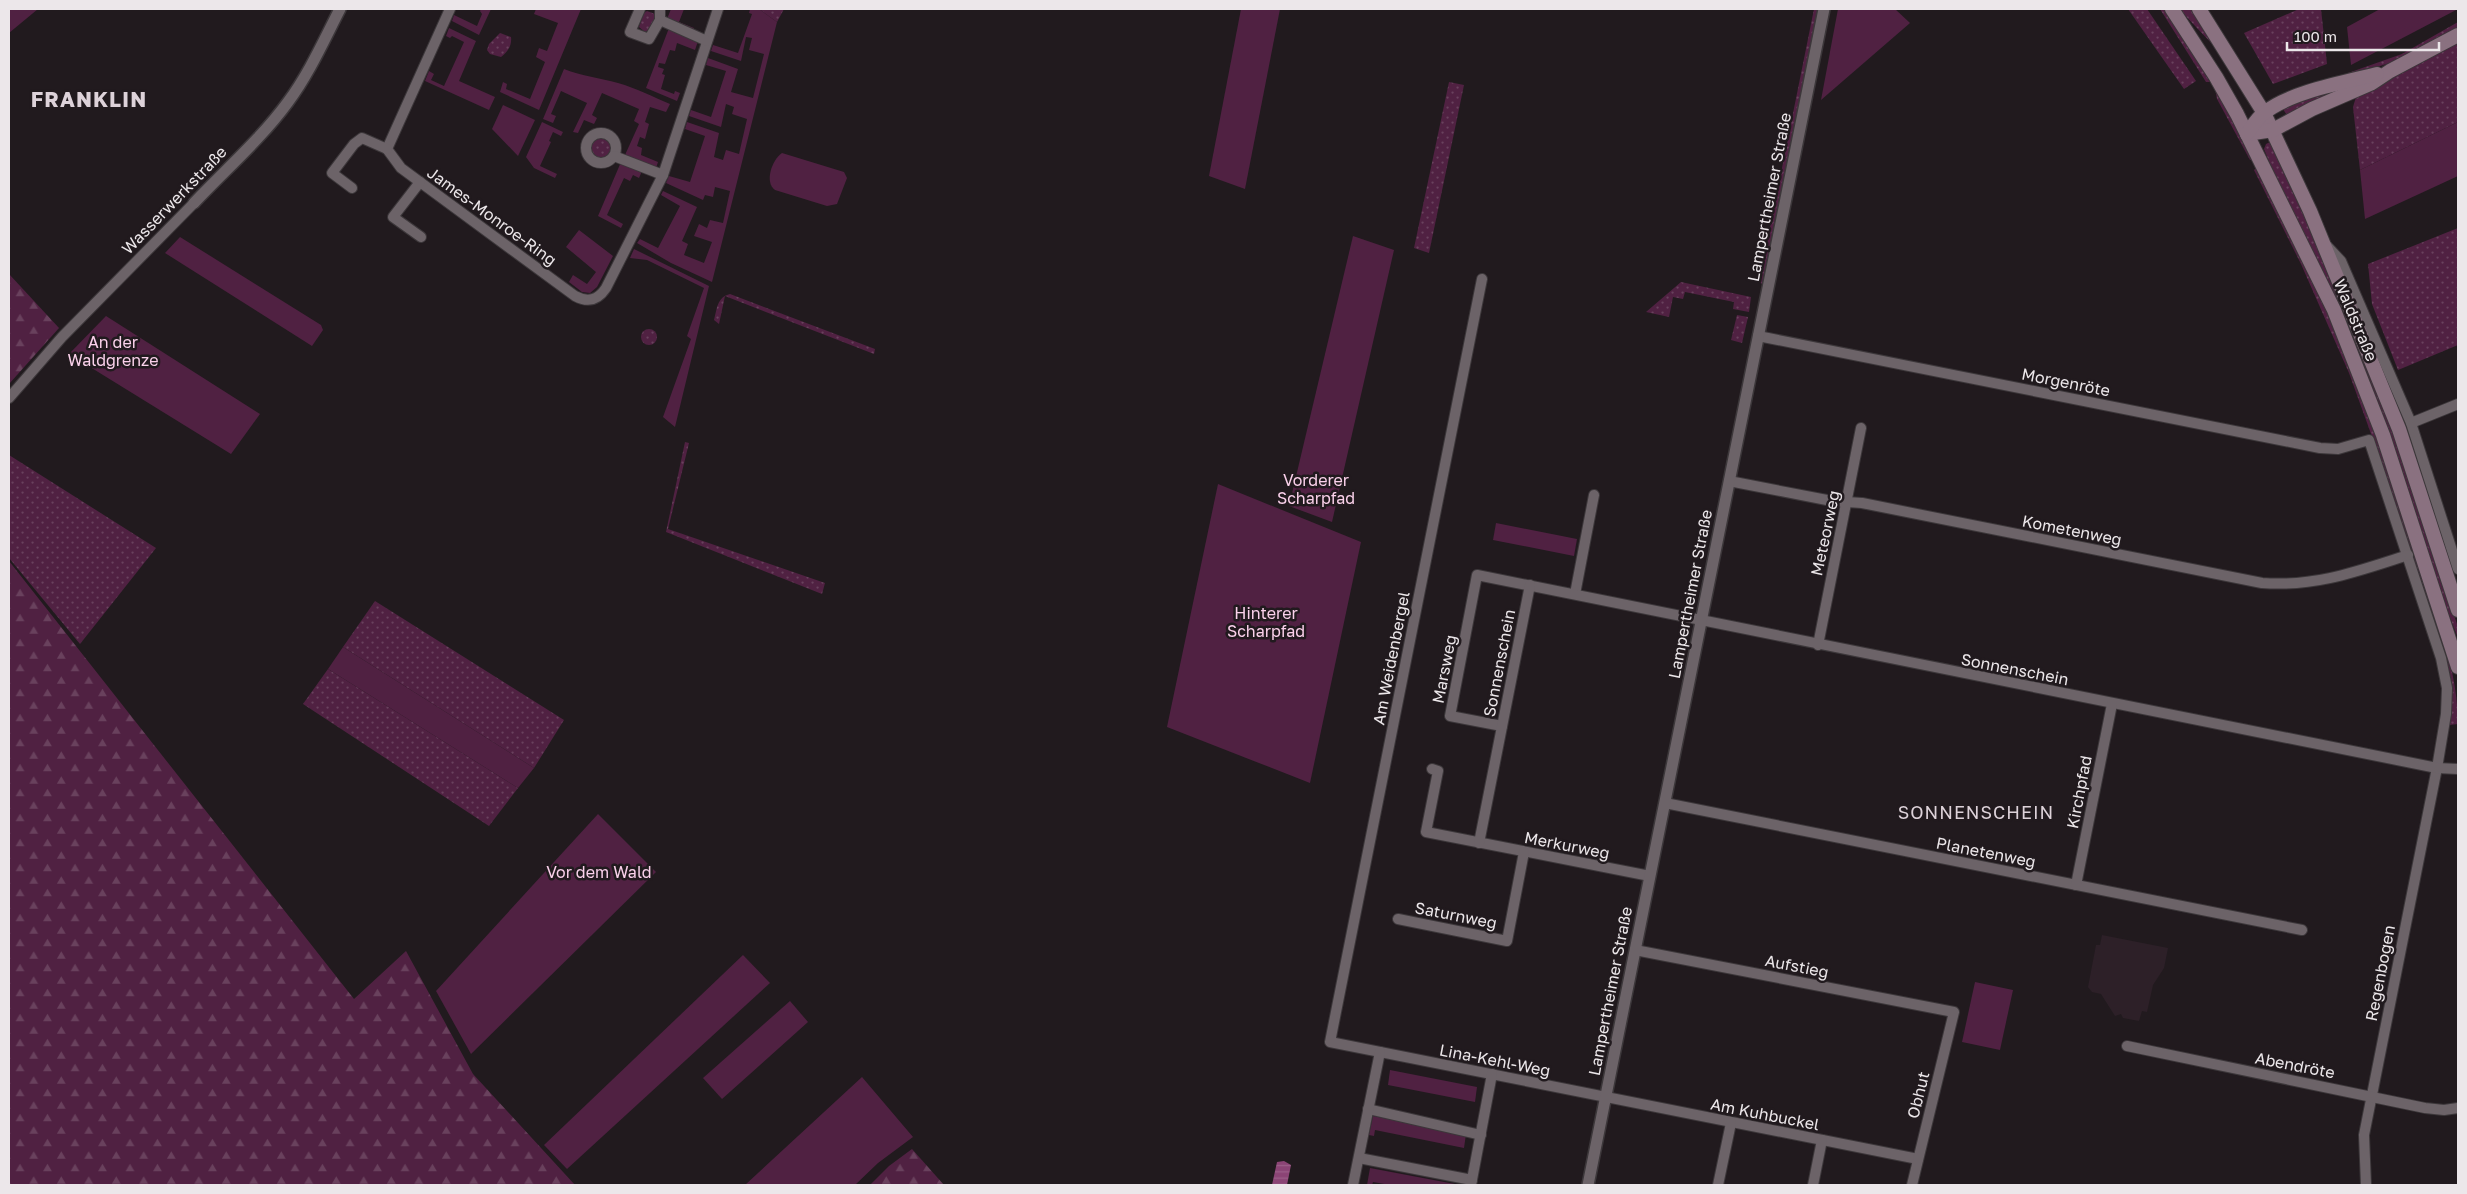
<svg xmlns="http://www.w3.org/2000/svg" width="2467" height="1194" viewBox="0 0 2467 1194" font-family="'Golos Text',sans-serif">
  <defs>
    <pattern id="grass-dots" width="8" height="8" patternUnits="userSpaceOnUse" patternTransform="scale(1.25)"><rect width="8" height="8" fill="#502142"/><path d="M2 2h.1M6 6h.1" fill="none" stroke="#69415d" stroke-width="1.8" stroke-linecap="round"/></pattern>
    <pattern id="forest-firs" width="22" height="20" patternUnits="userSpaceOnUse" patternTransform="scale(1.25)"><rect width="22" height="20" fill="#502142"/><path d="M5 1l3.5 6h-7zM16 11l3.5 6h-7z" fill="#69415d"/></pattern>
    <pattern id="water-rules" width="6" height="5" patternUnits="userSpaceOnUse" patternTransform="scale(1.25)"><rect width="6" height="5" fill="#8b4475"/><path d="M0 2.5h6" fill="none" stroke="#9c5f89"/></pattern>
  </defs>
  <rect width="100%" height="100%" fill="#211a1e"/>
  <polygon fill="#2d2028" points="2102,935 2168,948 2164,968 2153,985 2147,1012 2142,1011 2139,1021 2123,1018 2121,1014 2115,1016 2101,994 2092,992 2088,987 2096,945 2100,945"/>
  <g fill="url(#grass-dots)">
    <polygon points="759,9 784,9 777,22"/>
    <polygon points="1814,9 1818,9 1762,284 1759,282"/>
    <polygon points="2128,9 2147,9 2196,81 2184,89"/>
    <polygon points="2160,9 2165,9 2210,82 2206,82"/>
    <polygon points="2179,9 2192,9 2258,113 2256,115 2214,46"/>
    <polygon points="2299,9 2321,9 2327,64 2273,84 2244,33"/>
    <polygon points="647,11 655,14 655,23 650,29 645,32 639,27 644,13"/>
    <polygon points="2458,22 2458,29 2396,61 2348,76 2348,73 2402,54"/>
    <path d="M500,33L511,37C512,45 508,52 501,57L490,54L487,50L489,44Z"/>
    <polygon points="2458,43 2458,122 2360,170 2353,107 2356,97"/>
    <polygon points="1449,82 1464,85 1429,253 1414,248"/>
    <polygon points="2337,88 2339,93 2288,117 2283,109"/>
    <polygon points="2215,89 2254,160 2250,160 2217,99"/>
    <circle cx="601" cy="148" r="10"/>
    <polygon points="2272,141 2291,179 2393,431 2458,627 2458,638 2264,149 2266,144"/>
    <path d="M2258,166C2274,197 2291,229 2306,261C2353,360 2388,465 2421,570C2437,619 2458,671 2458,724L2450,725V686L2387,478L2349,373L2301,264L2254,170Z"/>
    <polygon points="2458,228 2458,345 2398,370 2372,304 2368,264"/>
    <polygon points="1681,282 1751,297 1749,312 1733,309 1734,302 1685,292 1683,299 1673,297 1669,317 1646,312"/>
    <path d="M730,294L875,349L874,354L725,296L719,324L714,320C717,309 717,297 730,294Z"/>
    <polygon points="1737,315 1748,317 1742,343 1731,340"/>
    <circle cx="649" cy="337" r="8"/>
    <polygon points="685,442 689,443 668,529 825,583 822,594 666,532"/>
    <polygon points="9,455 156,548 80,644 9,558"/>
    <polygon points="375,601 564,720 534,768 343,647"/>
    <polygon points="328,669 518,788 489,826 303,704"/>
  </g>
  <g fill="url(#forest-firs)">
    <polygon points="9,274 59,328 9,384"/>
    <polygon points="9,561 354,999 406,951 473,1074 575,1185 9,1185"/>
    <polygon points="912,1149 944,1185 870,1185 889,1166"/>
  </g>
  <g fill="#502142">
    <polygon points="9,9 38,9 9,33"/>
    <polygon points="481,9 491,9 479,35 452,21 454,15 477,26 482,14 480,11"/>
    <polygon points="536,9 581,9 539,110 500,92 503,82 507,84 506,89 530,99 545,62 536,57 539,48 547,51 558,23 534,14"/>
    <polygon points="671,9 684,9 679,22 694,28 693,31 667,19"/>
    <polygon points="750,9 759,9 777,22 712,282 671,263 637,243 640,239 658,248 680,206 661,195 663,191 697,207 682,241 688,244 684,255 704,263 712,242 694,236 699,224 707,228 710,220 723,223 730,191 715,187 713,197 705,195 703,200 666,183 669,176 690,182 705,136 685,129 687,122 719,133 714,157 723,160 726,150 739,154 747,119 732,114 734,107 726,104 721,127 689,116 691,110 711,117 726,71 706,65 708,58 738,69 731,92 753,98 764,54 749,50 752,38 746,37 741,61 711,51 713,45 738,53 752,14 749,13"/>
    <polygon points="1241,9 1280,9 1245,189 1209,176"/>
    <polygon points="1838,9 1895,9 1910,23 1821,100"/>
    <polygon points="2380,9 2458,9 2351,65 2347,27"/>
    <polygon points="449,28 476,41 459,81 495,97 489,110 425,81 429,71 434,74 431,80 444,86 464,42 452,36 450,38 446,36"/>
    <polygon points="669,28 698,41 695,50 677,43 675,51 670,50 665,64 659,63 658,67 664,69 662,74 665,75 661,89 674,94 675,91 680,93 677,101 646,88"/>
    <path d="M564,69C582,76 600,78 618,83C636,88 653,97 670,104L666,112L650,107L645,122L649,124L645,139L640,137L637,146L642,148L641,155L658,162L656,168L625,155L639,124L634,121L639,109L602,93L592,115L597,118L594,124L584,120L578,133L573,132L587,103L561,91L551,114L556,116L553,123L543,119Z"/>
    <polygon points="503,105 535,120 518,156 492,129"/>
    <polygon points="542,122 563,132 561,136 553,132 549,141 551,142 540,166 557,174 555,178 534,168 526,157"/>
    <polygon points="2458,122 2458,176 2365,219 2360,170"/>
    <path d="M782,153L844,172L847,178L837,204L827,206L775,190C764,182 772,160 782,153Z"/>
    <polygon points="621,162 642,171 639,178 633,175 630,181 624,178 607,215 623,224 621,228 598,216"/>
    <polygon points="579,230 613,256 597,287 590,293 582,292 569,282 573,275 587,284 596,272 566,247"/>
    <polygon points="1353,236 1394,250 1332,522 1289,506"/>
    <polygon points="180,237 321,325 323,330 312,346 165,253"/>
    <polygon points="634,249 709,286 675,427 663,417 691,339 687,336 704,288 647,260 630,258"/>
    <polygon points="106,316 260,414 231,454 69,354"/>
    <polygon points="1218,484 1361,542 1310,783 1167,727"/>
    <polygon points="1496,523 1577,539 1574,556 1493,540"/>
    <polygon points="343,647 534,768 518,788 328,669"/>
    <polygon points="598,814 656,872 471,1054 436,991"/>
    <polygon points="743,955 770,983 567,1169 544,1145"/>
    <polygon points="1975,982 2013,990 2000,1050 1962,1042"/>
    <polygon points="790,1001 808,1022 722,1099 703,1078"/>
    <polygon points="1390,1070 1477,1087 1475,1102 1388,1085"/>
    <polygon points="862,1077 913,1137 878,1163 855,1185 745,1185"/>
    <polygon points="1373,1116 1466,1134 1464,1148 1375,1130 1374,1136 1369,1135"/>
    <polygon points="1370,1168 1460,1185 1390,1185 1373,1182 1372,1185 1367,1185"/>
  </g>
  <polygon fill="url(#water-rules)" points="1284,1161 1291,1165 1287,1185 1272,1185 1277,1162"/>
  <g fill="none" stroke-linecap="round" stroke-linejoin="round">
    <g stroke="#3c373a" stroke-width="12">
      <g id="minor">
        <path d="M450,9L387,149L401,168L420,182L575,296C588,303 598,300 606,288L663,175L718,9"/>
        <polyline points="640,9 630,32 649,39 660,20 660,9"/>
        <polyline points="660,20 707,41"/>
        <circle cx="601" cy="148" r="15"/>
        <polyline points="614,156 663,175"/>
        <polyline points="420,182 393,217 421,237"/>
        <polyline points="352,188 332,173 354,144 362,138 387,149"/>
        <polyline points="2327,246 2341,261 2411,423 2458,569"/>
        <polyline points="1482,279 1330,1042 1918,1159"/>
        <polyline points="1758,336 2320,448 2338,449 2369,440 2441,658 2447,688 2446,714 2437,768 2364,1135 2366,1185"/>
        <polyline points="9,398 62,337 194,203"/>
        <polyline points="2411,423 2458,404"/>
        <path d="M1729,481L1832,501L1862,503L2262,583C2316,587 2358,571 2408,555"/>
        <polyline points="1575,594 1594,495"/>
        <polyline points="1818,645 1861,428"/>
        <polyline points="1502,726 1450,716 1477,575 2437,768 2458,769"/>
        <polyline points="1432,769 1438,771 1426,832 1650,876"/>
        <polyline points="1665,803 2302,930"/>
        <polyline points="1479,843 1530,585"/>
        <polyline points="2076,885 2112,704"/>
        <polyline points="1398,919 1507,941 1524,852"/>
        <polyline points="1635,950 1954,1012 1912,1185"/>
        <polyline points="2127,1046 2425,1108 2444,1110 2458,1108"/>
        <polyline points="1368,1109 1481,1135"/>
        <polyline points="1359,1158 1472,1180"/>
        <polyline points="1353,1185 1380,1052"/>
        <polyline points="1471,1185 1492,1074"/>
        <polyline points="1718,1185 1731,1123"/>
        <polyline points="1813,1185 1822,1140"/>
      </g>
    </g>
    <g stroke="#3c373a" stroke-width="14">
      <g id="tertiary">
        <path d="M194,203C225,170 261,139 288,102C309,74 324,40 340,9"/>
        <polyline points="1588,1185 1824,9"/>
      </g>
    </g>
    <g stroke="#3c373a" stroke-width="16">
      <g id="secondary">
        <polyline points="2172,9 2216,77 2237,114 2334,310 2383,435 2458,667"/>
        <polyline points="2199,9 2264,113 2310,211 2399,429 2458,610"/>
        <polyline points="2247,134 2273,130 2312,109 2372,83 2390,71 2458,35"/>
        <path d="M2247,134C2252,127 2257,118 2264,113C2290,92 2345,82 2377,74"/>
      </g>
    </g>
    <use href="#minor" stroke="#6c6368" stroke-width="10"/>
    <use href="#tertiary" stroke="#6c6368" stroke-width="11"/>
    <use href="#secondary" stroke="#8a7180" stroke-width="14"/>
  </g>
  <g text-anchor="middle" dominant-baseline="central" stroke-width="5" stroke-linejoin="round" paint-order="stroke">
    <g font-size="16" fill="#ece7ea" stroke="#211a1e">
      <text transform="translate(1769 197) rotate(-79)">Lampertheimer Straße</text>
      <text transform="translate(174 200) rotate(-46)">Wasserwerkstraße</text>
      <text transform="translate(492 216) rotate(36)">James-Monroe-Ring</text>
      <text transform="translate(2356 320) rotate(67)">Waldstraße</text>
      <text transform="translate(2066 382) rotate(11)">Morgenröte</text>
      <text transform="translate(2072 530) rotate(11)">Kometenweg</text>
      <text transform="translate(1825 533) rotate(-78)">Meteorweg</text>
      <text transform="translate(1690 594) rotate(-79)">Lampertheimer Straße</text>
      <text transform="translate(1391 658) rotate(-79)">Am Weidenbergel</text>
      <text transform="translate(1499 663) rotate(-79)">Sonnenschein</text>
      <text transform="translate(1444 669) rotate(-79)">Marsweg</text>
      <text transform="translate(2015 669) rotate(11)">Sonnenschein</text>
      <text transform="translate(2079 792) rotate(-79)">Kirchpfad</text>
      <text transform="translate(1567 845) rotate(11)">Merkurweg</text>
      <text transform="translate(1986 852) rotate(11)">Planetenweg</text>
      <text transform="translate(1456 915) rotate(11)">Saturnweg</text>
      <text transform="translate(1797 966) rotate(11)">Aufstieg</text>
      <text transform="translate(2380 973) rotate(-79)">Regenbogen</text>
      <text transform="translate(1610 991) rotate(-79)">Lampertheimer Straße</text>
      <text transform="translate(1495 1060) rotate(11)">Lina-Kehl-Weg</text>
      <text transform="translate(2295 1065) rotate(11)">Abendröte</text>
      <text transform="translate(1918 1095) rotate(-76)">Obhut</text>
      <text transform="translate(1765 1114) rotate(11)">Am Kuhbuckel</text>
    </g>
    <g font-size="16" fill="#fbd1eb" stroke="#211a1e">
      <text x="113" y="342">An der<tspan x="113" dy="18">Waldgrenze</tspan></text>
      <text x="1316" y="480">Vorderer<tspan x="1316" dy="18">Scharpfad</tspan></text>
      <text x="1266" y="613">Hinterer<tspan x="1266" dy="18">Scharpfad</tspan></text>
      <text x="599" y="872">Vor dem Wald</text>
    </g>
    <g font-size="18" letter-spacing="1" fill="#ddd2d9" stroke="#211a1e">
      <text x="1976" y="812">SONNENSCHEIN</text>
    </g>
    <g font-size="21" font-weight="bold" letter-spacing="1" fill="#ddd2d9" stroke="#211a1e">
      <text x="89" y="99">FRANKLIN</text>
    </g>
  </g>
  <rect width="2467" height="1194" fill="none" stroke="#ece7ea" stroke-width="20"/>
  <path d="M2287 42v8h152v-8" fill="none" stroke="#ece7ea" stroke-width="2.5"/>
  <text x="2294" y="42" font-size="15" fill="#ece7ea" stroke="#211a1e" stroke-width="4" paint-order="stroke">100 m</text>
</svg>
